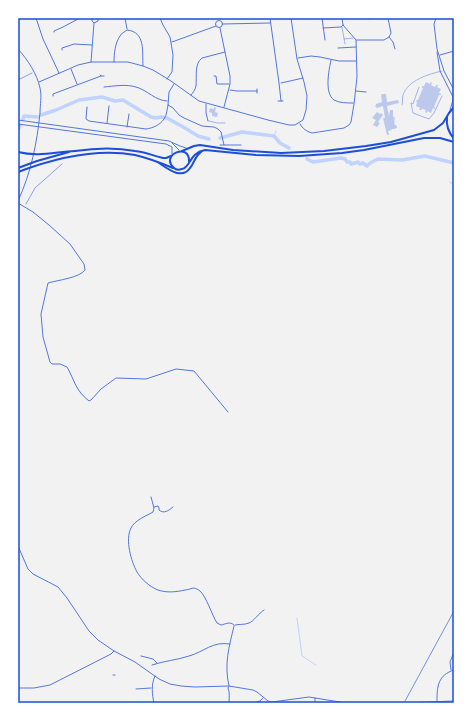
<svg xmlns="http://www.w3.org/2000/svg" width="472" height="721" viewBox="0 0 472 721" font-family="Poppins,sans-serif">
  <rect width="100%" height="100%" fill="#f2f2f2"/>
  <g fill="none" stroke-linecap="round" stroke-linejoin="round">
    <g stroke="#bfd3fe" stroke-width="1">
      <polyline points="274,136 276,131"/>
      <polyline points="450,182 454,185"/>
      <polyline points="297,618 302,656 316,665"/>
    </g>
    <g stroke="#bfd3fe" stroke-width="3.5">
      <polyline points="41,115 56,110 79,100 102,97 115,101 123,100 151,117 156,118 161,117 167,118 185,128 198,136 209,139"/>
      <polyline points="23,119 24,116 38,117"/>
      <polyline points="18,130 20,126"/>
      <polyline points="220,138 242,132 274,136 280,143 289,148"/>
      <polyline points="307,159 313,162 341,158 345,159 347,162 350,162 351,164 358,162 360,164 363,163 367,166 370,163 378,159 402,160 425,156 454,163"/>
    </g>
  </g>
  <g fill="#bdc9ec">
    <polygon points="426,82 430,84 430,82 432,83 431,85 435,87 436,85 438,85 437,87 441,89 439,93 441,94 441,95 439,95 434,107 436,108 435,109 433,108 431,113 427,111 427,113 425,112 426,110 422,109 421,110 419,110 420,108 416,106 417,102 416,101 417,100 418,100 423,88 422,88 422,86 424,86"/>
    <polygon points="382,94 386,94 387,102 398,100 399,103 387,106 389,116 390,110 393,110 393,117 394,116 395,119 394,120 395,122 394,123 395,125 397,126 397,128 394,129 391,129 392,130 388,131 389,135 387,135 383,118 385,118 383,106 377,108 375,106 376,105 376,104 382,102 381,95"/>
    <polygon points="214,107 216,108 215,112 218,113 217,117 212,116 212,113 209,112 210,108 214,109"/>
    <polygon points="377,112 380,114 381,113 383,115 378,122 380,123 377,127 373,125 376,120 372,118"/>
  </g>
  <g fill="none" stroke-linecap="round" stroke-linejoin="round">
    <g stroke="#1d4ed8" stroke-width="0.5">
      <polyline points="18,78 20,79 32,73"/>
      <polyline points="26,204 35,188 62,164"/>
    </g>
    <g stroke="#5277de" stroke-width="0.5">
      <polyline points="419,87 413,104 411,103 413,113 429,119 434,113 442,96"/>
      <path d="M402,105C403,102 402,98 403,95C408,80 429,74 442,71"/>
      <polyline points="209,121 217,123 225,123"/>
    </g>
    <g stroke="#5277de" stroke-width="0.5">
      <polyline points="342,27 345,44"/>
      <polyline points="344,39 353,38"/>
    </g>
    <g stroke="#5277de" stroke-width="1">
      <polyline points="36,18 43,39 59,73"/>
      <polyline points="92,18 92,21 94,23 98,21 98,18"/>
      <polyline points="125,18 127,29"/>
      <polyline points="160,18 163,25 170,37 173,55 172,72 167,79"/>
      <polyline points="270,18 279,83 281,101"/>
      <polyline points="322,18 325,40"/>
      <polyline points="342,18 343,25 356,40"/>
      <polyline points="367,18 370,19"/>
      <polyline points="388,18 391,33 389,37 393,42 395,49"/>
      <polyline points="436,18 434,24 437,49 444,71 454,90"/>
      <circle cx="219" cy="24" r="3.5"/>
      <polyline points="223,24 270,23"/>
      <polyline points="220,28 230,76 230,84 224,107"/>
      <polyline points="323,28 341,27 343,25"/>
      <polyline points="54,32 54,31 63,27 80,18"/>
      <polyline points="357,40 384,40 389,37"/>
      <polyline points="172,42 216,26"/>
      <polyline points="338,48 356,47"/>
      <polyline points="62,50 62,48 74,44 92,45"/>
      <polyline points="437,52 440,71 453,97 453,100 450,110"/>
      <polyline points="440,55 454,51"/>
      <polyline points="298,58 311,56 320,57 339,61 356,61"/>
      <path d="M331,60C329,70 324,93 334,100C339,103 348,103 353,103"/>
      <polyline points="91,62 94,23"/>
      <path d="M114,62C114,54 115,43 120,36C121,33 125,32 127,30C146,32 142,52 143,66"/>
      <polyline points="71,69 77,84"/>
      <polyline points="100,75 101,76 104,76"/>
      <polyline points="214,76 216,76 217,84 229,84"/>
      <polyline points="39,82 78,65 91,62 128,62 143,66 153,70 171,81 199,101 268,120 289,125 295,125 303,120 306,110 307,96 304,82 297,59 291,18"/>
      <polyline points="281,83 290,81 303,78"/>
      <polyline points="174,84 169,92 168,105 173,108 179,115 184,118 202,126 214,127 218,129 221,132 224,145"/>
      <path d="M104,87C114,86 126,84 136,87C147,90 156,101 167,101"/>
      <polyline points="257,89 257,93"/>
      <polyline points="230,90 237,91 257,91"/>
      <polyline points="356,91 366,92"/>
      <path d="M191,95C193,93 195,90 196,86C197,77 194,64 202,58L225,52"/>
      <polyline points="53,96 53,94 101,76"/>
      <polyline points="278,101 283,101"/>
      <polyline points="206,104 206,113 208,121"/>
      <path d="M87,107L86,119L89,121L146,129C153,128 160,125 164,119C167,115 167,109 168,105"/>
      <polyline points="107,123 109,106"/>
      <path d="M300,124C303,129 306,131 312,133L344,128L349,125L351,122L354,104L357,77L356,40"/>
      <polyline points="127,127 129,114"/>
      <polyline points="220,145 241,145"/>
      <path d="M18,203L33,212L49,225L70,244L84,264L85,270C79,278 58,280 48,283L41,314L43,337L50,362L52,364H60L67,367C75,381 75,390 89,401L91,400L101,389L116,378L146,379L176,369L194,371L228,412"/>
      <path d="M151,497L154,508L153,512C146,516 135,520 131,528C125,540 131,561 137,572C141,579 150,587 158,590C167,593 176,592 185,590C188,590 192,588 194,588C195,588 199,590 200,591C206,596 212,615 217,623L221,625C226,624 230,621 234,625"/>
      <path d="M154,507L158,506L159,508V510C164,514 168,511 173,507"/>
      <path d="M235,625C239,624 244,625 249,623C253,622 259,613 264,610"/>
      <polyline points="141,656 153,659 157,663"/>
      <path d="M152,665C164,661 177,660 189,656C204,652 212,641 230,644"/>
      <polyline points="451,670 450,662 454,652"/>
      <polyline points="113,675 115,675"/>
      <polyline points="136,689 151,688"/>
      <path d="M437,701C437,686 438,675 454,670"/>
      <path d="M229,703C229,697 230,693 228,688L229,686C224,664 229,647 234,626"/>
      <polyline points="253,703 260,701 263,698"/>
      <polyline points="315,703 315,698"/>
    </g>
    <g stroke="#5277de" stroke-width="1">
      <path d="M18,49C28,60 37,74 40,88C42,96 40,105 40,113C37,143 31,173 18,201"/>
      <polyline points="18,120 169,141 180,146 186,148"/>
      <polyline points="18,124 166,144 172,147 172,154"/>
      <polyline points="172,143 179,150"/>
      <polyline points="18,546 28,569 33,574 58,587 67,598 89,631 98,640 114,651 135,662 159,679 170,684 181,686 195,687 229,686 253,690 257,692 268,701 272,702 309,697 346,703"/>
      <polyline points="18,688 34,688 50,685 111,654 114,651"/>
      <path d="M154,703C152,695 151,684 155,676"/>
      <polyline points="404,703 454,701"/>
    </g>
    <g stroke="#1d4ed8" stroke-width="2">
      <path d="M447,117C446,125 449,133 454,139"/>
      <path d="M75,151C95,148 115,147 135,151C145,152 154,156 163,158H166L171,156"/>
      <polyline points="182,151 194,146 200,145 233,150 281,153 324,151 366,146 391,142 434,130 443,123 449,113 454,107"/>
      <path d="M159,163C168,169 182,180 190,168C195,162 194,157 201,152"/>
      <path d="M189,163C191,141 159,155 174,168C176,170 179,170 182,169C191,167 189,153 205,150L256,155L299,156L342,153L364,150L424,138H440L454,142"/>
      <polyline points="18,168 37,161 69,152"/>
      <path d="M18,172C55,158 96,148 135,155C148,158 161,163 173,168"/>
    </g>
    <path stroke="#1d4ed8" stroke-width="2" d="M18,152C38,157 55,152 75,151"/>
    <polyline stroke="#7290e2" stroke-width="1" points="404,703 454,611"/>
  </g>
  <rect width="472" height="721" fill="none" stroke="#ffffff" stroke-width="38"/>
  <rect x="19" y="19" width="434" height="683" fill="none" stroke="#1d4ed8" stroke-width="1.5"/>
</svg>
